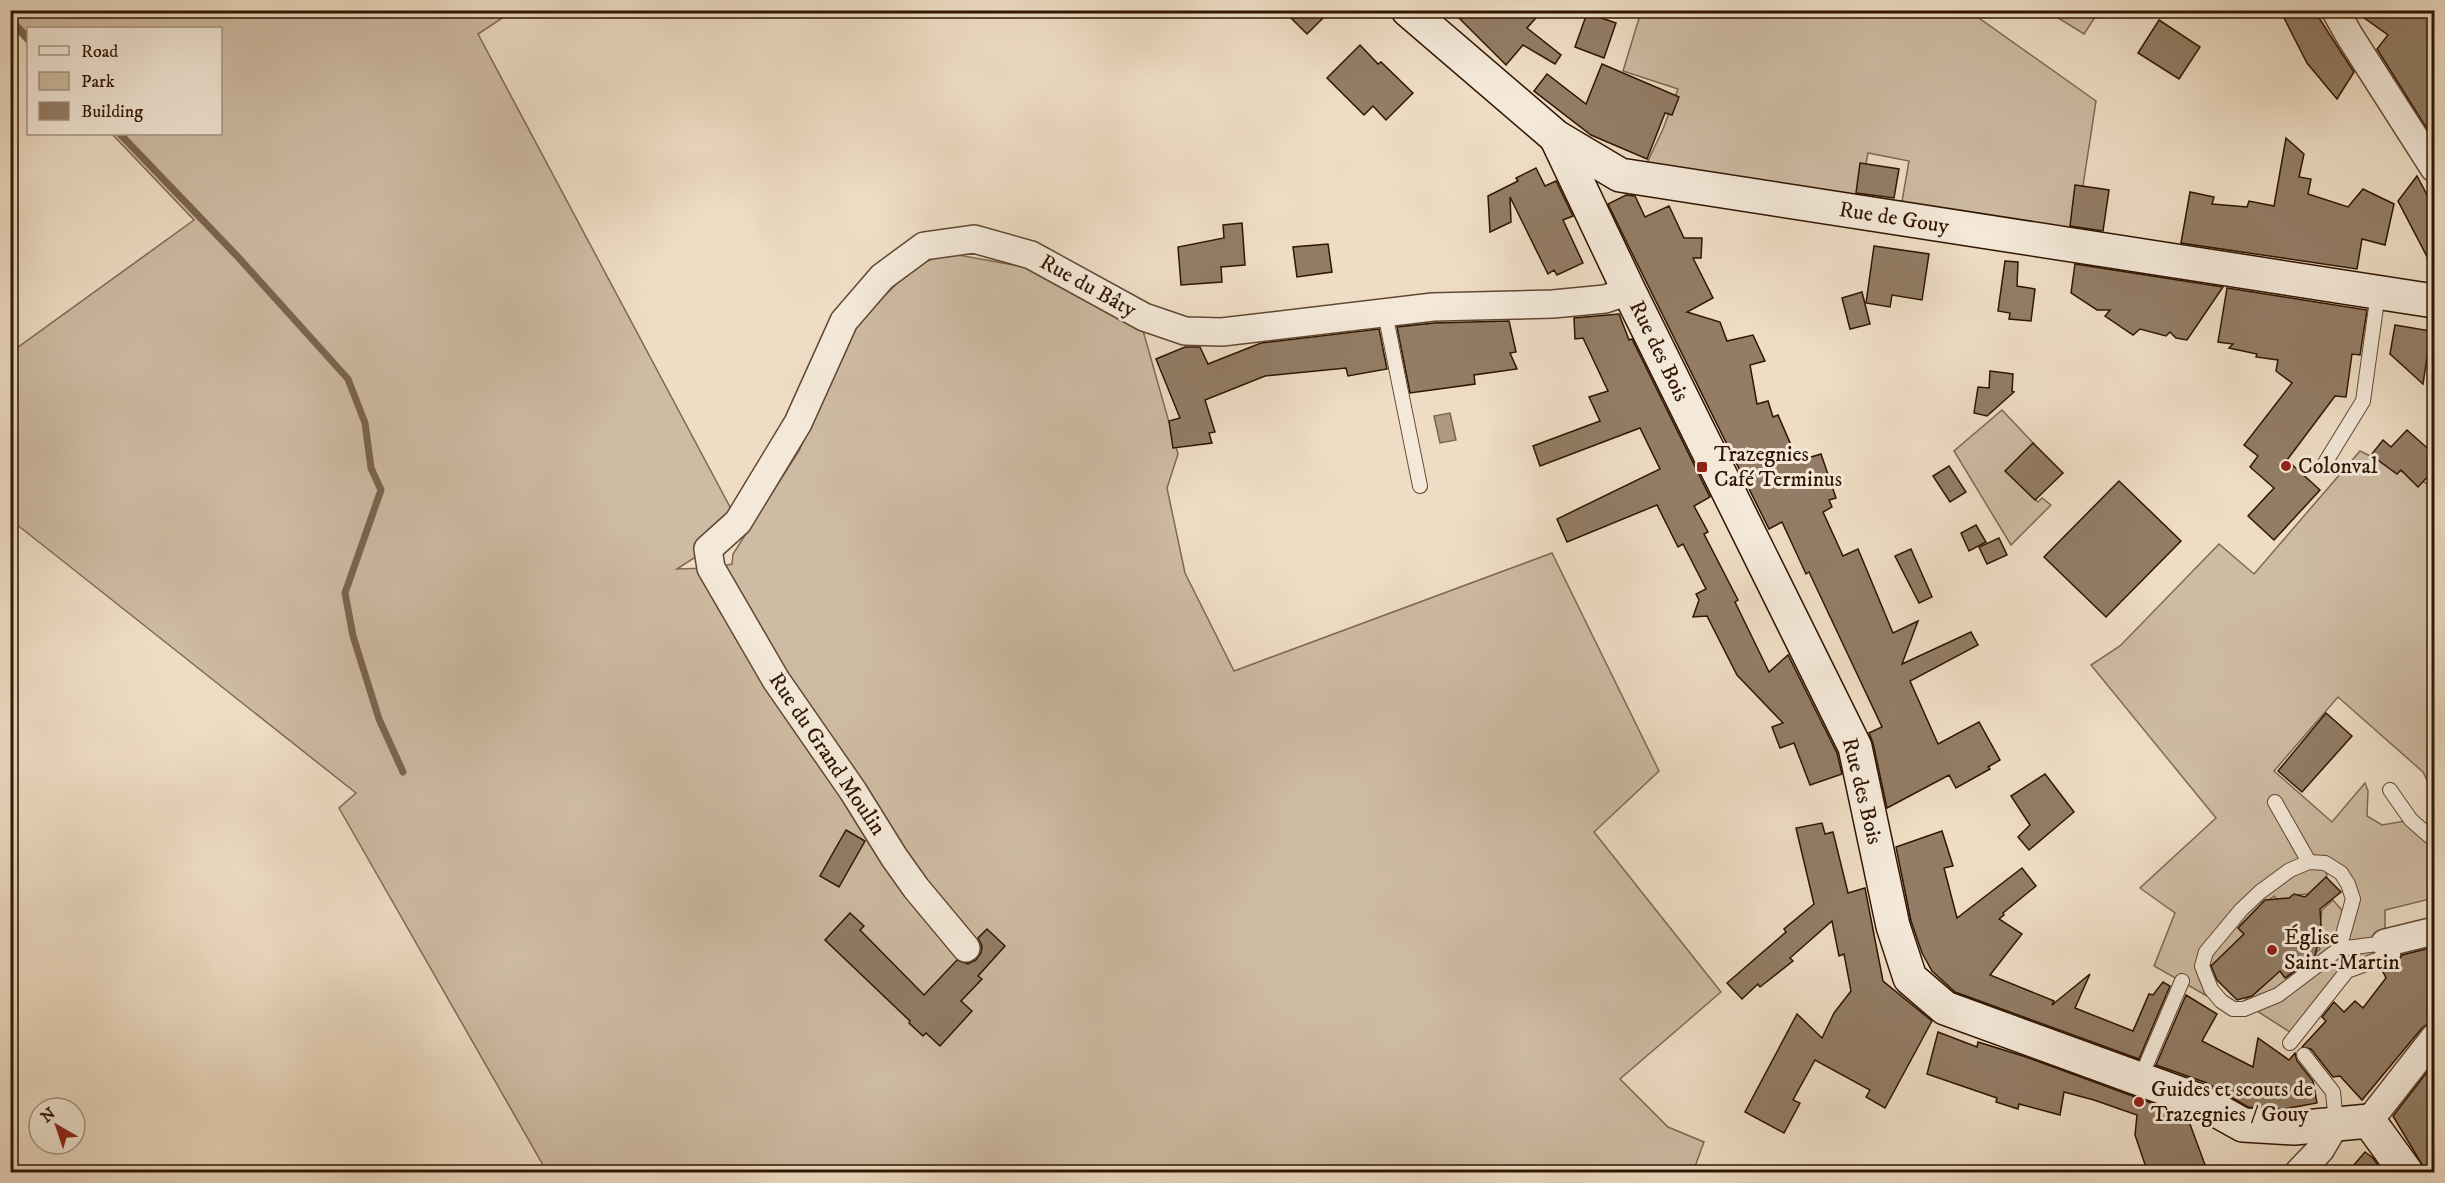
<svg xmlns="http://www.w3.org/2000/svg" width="2445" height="1183" viewBox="0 0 2445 1183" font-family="'IM FELL DW Pica',serif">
  <rect width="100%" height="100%" fill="#eeddc4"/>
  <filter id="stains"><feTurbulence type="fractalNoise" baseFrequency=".00333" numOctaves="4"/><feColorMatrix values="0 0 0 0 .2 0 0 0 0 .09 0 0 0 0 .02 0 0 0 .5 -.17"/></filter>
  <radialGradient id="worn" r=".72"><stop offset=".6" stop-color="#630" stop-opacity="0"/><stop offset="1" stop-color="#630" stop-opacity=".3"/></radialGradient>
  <g fill="#cebba3" stroke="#806852" stroke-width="1.5">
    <polygon points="11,11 513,11 478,34 738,522 708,549 677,569 711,568 732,564 733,554 799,451 856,325 913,267 947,253 1025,267 1142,327 1178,454 1167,488 1185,573 1234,671 1552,553 1659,771 1594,832 1721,992 1620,1079 1668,1127 1704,1142 1693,1172 547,1172 339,808 356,793 11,520 10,353 194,220 112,134 220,134 220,28 28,28 28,44 11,25"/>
    <polygon points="1639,11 1969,11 2096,101 2076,231 1901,207 1909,161 1868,153 1859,201 1647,163 1663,129 1678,89 1623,71 1640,15"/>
    <polygon points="2047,11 2099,11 2084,34"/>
    <polygon points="2002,410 2035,445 2008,473 2038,502 2042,498 2051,505 2011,545 1954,451"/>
    <polygon points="2360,451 2434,487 2434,795 2423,772 2338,697 2274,771 2332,822 2365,783 2368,791 2367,816 2382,825 2411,820 2434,840 2434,898 2385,910 2385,957 2347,971 2296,1036 2243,1002 2279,970 2287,978 2320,949 2309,936 2320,925 2322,910 2333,900 2347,916 2348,884 2325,864 2327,878 2309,894 2294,895 2282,905 2274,896 2240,925 2249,935 2212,966 2205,959 2211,989 2207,996 2154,966 2175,913 2140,888 2216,818 2091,665 2120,646 2219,544 2254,574"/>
  </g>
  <polygon fill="#ae9982" stroke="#7c644e" stroke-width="1.5" points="1450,413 1456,440 1440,443 1434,416"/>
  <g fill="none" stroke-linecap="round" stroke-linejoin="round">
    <g stroke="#7c644e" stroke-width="7">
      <polyline points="10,19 28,38"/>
      <polyline points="120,134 237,256 348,379 365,423 371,468 381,490 345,593 353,636 379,719 403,772"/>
    </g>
  </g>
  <g fill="#937d66" stroke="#311501" stroke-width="1.5">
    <polygon points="1283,10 1331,10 1307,34"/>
    <polygon points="1451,10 1543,10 1527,28 1561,55 1555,64 1523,45 1506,65"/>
    <polygon points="2280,10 2314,10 2337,46 2354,72 2337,99 2307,63"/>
    <polygon points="2353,10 2434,10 2434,140 2377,49 2388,35"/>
    <polygon points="1587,13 1616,23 1604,58 1575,47"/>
    <polygon points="2159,20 2200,47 2179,79 2138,53"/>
    <polygon points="1360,45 1378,64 1381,62 1413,93 1386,120 1373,106 1364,115 1327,78"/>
    <polygon points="1602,64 1679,97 1672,115 1665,113 1647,159 1591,135 1534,91 1547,74 1586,104"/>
    <polygon points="2286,138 2304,154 2299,177 2311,179 2308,194 2348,207 2363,189 2394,204 2385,245 2362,239 2357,269 2181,243 2190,192 2214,197 2212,204 2247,207 2249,201 2274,206"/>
    <polygon points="1860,163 1899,169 1894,198 1856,193"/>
    <polygon points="1536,168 1545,186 1556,181 1573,216 1563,220 1583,263 1557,275 1554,270 1548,274 1510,197 1511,222 1490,232 1488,196 1518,181 1516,178"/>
    <polygon points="2417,176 2434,208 2434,270 2398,201"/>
    <polygon points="2075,185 2109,190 2103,231 2070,226"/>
    <polygon points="1626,195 1635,196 1645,217 1669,206 1684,238 1702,238 1701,258 1693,258 1713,298 1687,312 1720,322 1727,341 1753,335 1765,361 1750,365 1757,404 1768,401 1773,417 1778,415 1798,461 1821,454 1836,498 1829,500 1832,507 1823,512 1843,556 1858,549 1893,633 1918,621 1902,664 1971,632 1978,645 1910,681 1938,744 1979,722 2000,760 1988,767 1990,769 1956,788 1949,775 1887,808 1873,743 1869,733 1882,727 1809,572 1806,574 1782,522 1769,529 1628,245 1608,204"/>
    <polygon points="1242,223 1245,265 1221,267 1222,282 1181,285 1178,247 1224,238 1223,225"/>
    <polygon points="1328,244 1332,272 1297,277 1293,247"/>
    <polygon points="1874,246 1929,254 1922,300 1892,295 1890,307 1866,303"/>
    <polygon points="2005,261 2018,262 2017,286 2035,289 2031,321 2009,319 2010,313 1998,311"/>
    <polygon points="2075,264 2223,287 2187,340 2176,338 2170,332 2166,336 2140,329 2133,335 2105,316 2110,310 2097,310 2071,293"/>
    <polygon points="2227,288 2367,310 2360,355 2352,354 2346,397 2335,396 2287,460 2320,490 2274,540 2248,516 2274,488 2250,467 2258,456 2244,445 2292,383 2276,371 2278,360 2256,357 2257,354 2229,348 2233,344 2218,342"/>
    <polygon points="1862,292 1870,324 1850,329 1842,298"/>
    <polygon points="1619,314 1629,340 1632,339 1710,497 1694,506 1708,532 1704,534 1738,600 1735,602 1769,672 1788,655 1837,753 1842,774 1810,785 1794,743 1780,748 1772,727 1783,723 1737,675 1707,616 1693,617 1699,600 1696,594 1706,589 1683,544 1678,547 1657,505 1567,542 1557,519 1660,469 1640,428 1540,466 1533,446 1600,421 1589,397 1608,391 1583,338 1575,339 1574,318"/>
    <polygon points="1509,321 1516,352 1510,353 1517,369 1474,375 1475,384 1410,393 1397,327 1434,323"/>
    <polygon points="2395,325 2431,331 2423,384 2390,354"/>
    <polygon points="1379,329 1387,369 1348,376 1346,368 1265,376 1205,400 1215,432 1209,433 1212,443 1173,448 1169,421 1180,418 1156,359 1185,347 1200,347 1208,364 1261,343"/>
    <polygon points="1990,371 2013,374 2012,391 2014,392 1987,416 1974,413 1978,387 1989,388"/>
    <polygon points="2407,430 2434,454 2434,470 2418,487 2401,470 2397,474 2371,455 2383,440 2391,447"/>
    <polygon points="2033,443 2063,473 2035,500 2005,471"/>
    <polygon points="1949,466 1966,492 1950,502 1933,476"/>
    <polygon points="2119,481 2181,541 2106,617 2044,557"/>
    <polygon points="1976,525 1986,542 1969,551 1961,533"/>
    <polygon points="1999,538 2007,555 1987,564 1979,547"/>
    <polygon points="1911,549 1932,597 1919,603 1895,556"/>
    <polygon points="2326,713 2352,736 2302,792 2278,771"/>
    <polygon points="2045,774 2074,812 2029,850 2018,837 2030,825 2011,796"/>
    <polygon points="1822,823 1825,834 1833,832 1848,893 1865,888 1883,981 1932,1021 1885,1108 1866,1097 1870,1090 1815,1060 1793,1100 1800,1103 1784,1133 1745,1112 1797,1014 1822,1038 1834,1013 1851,991 1844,954 1839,956 1832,921 1790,958 1793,961 1760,987 1758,984 1742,999 1727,983 1786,932 1784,929 1814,904 1796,828"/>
    <polygon points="846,830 865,841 839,887 820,876"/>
    <polygon points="1942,831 1953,866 1944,868 1957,918 2022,868 2036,886 2003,913 2004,915 1999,919 2022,934 1990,975 2054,1001 2052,1005 2090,974 2075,1008 2133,1031 2149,994 2153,995 2163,982 2170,986 2139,1059 1955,992 1932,971 1922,953 1911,921 1896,847"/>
    <polygon points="2326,877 2341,892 2320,909 2321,926 2310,935 2318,944 2315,956 2285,978 2280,971 2252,996 2237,1000 2217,980 2211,966 2244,934 2238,928 2265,900 2289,898 2294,894 2305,897"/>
    <polygon points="850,913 864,926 860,930 924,995 957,960 968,964 976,960 981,953 982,946 978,938 987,929 1005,946 978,976 982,979 961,1001 972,1011 940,1046 926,1033 923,1036 909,1023 910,1021 825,940"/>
    <polygon points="2434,947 2434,966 2427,974 2434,981 2434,1023 2428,1024 2422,1028 2362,1100 2340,1076 2333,1077 2311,1049 2302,1047 2326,1021 2322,1017 2334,1002 2344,1012 2355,1001 2363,1008 2386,978 2381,968 2397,962 2402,955"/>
    <polygon points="2186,995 2217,1014 2202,1041 2253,1067 2258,1038 2289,1060 2295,1053 2297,1061 2313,1081 2317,1103 2284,1109 2248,1107 2207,1083 2156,1065"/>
    <polygon points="1938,1032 1977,1047 1978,1042 2023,1056 2187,1116 2208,1173 2148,1173 2135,1135 2137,1115 2094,1100 2064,1092 2060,1115 2019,1104 2018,1109 1996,1102 1997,1098 1927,1074"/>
    <polygon points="2434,1063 2434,1173 2427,1173 2393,1116"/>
    <polygon points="2365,1152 2373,1158 2383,1173 2347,1173"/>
  </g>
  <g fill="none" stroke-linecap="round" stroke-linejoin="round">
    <g stroke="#604732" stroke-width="16">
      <g id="lane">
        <polyline points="1385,313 1420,486"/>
        <polyline points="2325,463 2363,401 2378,293"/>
        <polyline points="2390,790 2411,820 2434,840"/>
        <polyline points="2275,802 2309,862"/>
        <polyline points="2339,949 2353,899 2348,884 2341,873 2325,863 2309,862 2290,870 2260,892 2241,910 2206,952 2202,966 2211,989 2221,1001 2233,1009 2244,1009 2278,995 2339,949 2385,943"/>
        <polyline points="2290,1043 2347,971 2393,954 2391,942"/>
        <polyline points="2304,1055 2333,1092 2336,1123"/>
        <polyline points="2140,1079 2182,981"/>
      </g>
    </g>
    <g stroke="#604732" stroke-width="30">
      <g id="street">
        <polyline points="2335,10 2349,35 2434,168"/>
        <polyline points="2385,943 2434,931"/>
        <polyline points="966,948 916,888 894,857 853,791 776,680 711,568 708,549 738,522 798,423 844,321 882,277 924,246 974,239 1031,255 1144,317 1185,331 1222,332 1433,307 1553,304 1605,299 1629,291"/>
        <polyline points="2369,1121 2434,1038"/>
        <polyline points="2299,1172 2320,1150 2336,1123"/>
      </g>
    </g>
    <g stroke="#311501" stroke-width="36">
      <g id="secondary">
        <polyline points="1408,10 1556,137 1620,175 2434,301"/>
        <polyline points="1556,137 1629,291 1855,747 1893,926 1910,978 1945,1008 2200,1101 2243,1125 2294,1128 2369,1121 2406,1172"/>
      </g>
    </g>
    <use href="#lane" stroke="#f4e9d9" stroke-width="14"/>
    <use href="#street" stroke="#f4e9d9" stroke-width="27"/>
    <use href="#secondary" stroke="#f4e9d9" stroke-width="33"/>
  </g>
  <g fill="#8f2418" stroke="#f4e9d9" stroke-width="2">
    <circle cx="2286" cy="466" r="6"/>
    <rect x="1696" y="461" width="12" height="12" rx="3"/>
    <circle cx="2272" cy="950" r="6"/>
    <circle cx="2139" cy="1102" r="6"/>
  </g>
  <g text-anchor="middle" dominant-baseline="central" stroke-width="6" stroke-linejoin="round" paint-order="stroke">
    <g font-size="22" fill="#311501" stroke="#f4e9d9">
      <text transform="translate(1894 218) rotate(9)">Rue de Gouy</text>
      <text transform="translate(1088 286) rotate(29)">Rue du Bâty</text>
      <text transform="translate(1659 351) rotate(64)">Rue des Bois</text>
      <text transform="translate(827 754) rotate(56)">Rue du Grand Moulin</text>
      <text transform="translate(1862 791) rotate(76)">Rue des Bois</text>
    </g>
    <g font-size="22" fill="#311501" stroke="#f4e9d9" text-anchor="start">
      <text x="1714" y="454">Trazegnies<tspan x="1714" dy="25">Café Terminus</tspan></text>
      <text x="2298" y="466">Colonval</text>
      <text x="2284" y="937">Église<tspan x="2284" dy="25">Saint-Martin</tspan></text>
      <text x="2151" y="1089">Guides et scouts de<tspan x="2151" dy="25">Trazegnies / Gouy</tspan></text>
    </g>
  </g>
  <rect width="2445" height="1183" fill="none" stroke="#eeddc4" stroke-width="36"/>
  <rect x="12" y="12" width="2421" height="1159" fill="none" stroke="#311501" stroke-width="3"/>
  <rect x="18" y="18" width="2409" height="1147" fill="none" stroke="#311501" stroke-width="1.5"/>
  <rect x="27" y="27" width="195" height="108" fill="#f4e9d9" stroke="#a69483" stroke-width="1.5"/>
  <rect x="39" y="46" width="30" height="9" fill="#f4e9d9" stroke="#a69483" stroke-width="1.5"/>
  <text x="81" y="57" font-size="18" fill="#311501">Road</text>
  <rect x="39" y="72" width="30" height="18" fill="#cebba3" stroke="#a69483" stroke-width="1.5"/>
  <text x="81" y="87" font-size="18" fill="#311501">Park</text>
  <rect x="39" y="102" width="30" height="18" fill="#937d66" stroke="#a69483" stroke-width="1.5"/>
  <text x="81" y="117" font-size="18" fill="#311501">Building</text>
  <g transform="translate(57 1126) rotate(321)"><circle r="28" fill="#f4e9d9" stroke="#a69483" stroke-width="1.5"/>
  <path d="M0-4.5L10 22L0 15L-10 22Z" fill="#8f2418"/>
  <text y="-9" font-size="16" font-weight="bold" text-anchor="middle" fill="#311501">N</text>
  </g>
  <rect width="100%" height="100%" filter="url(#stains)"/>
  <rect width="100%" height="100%" fill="url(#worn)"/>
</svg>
